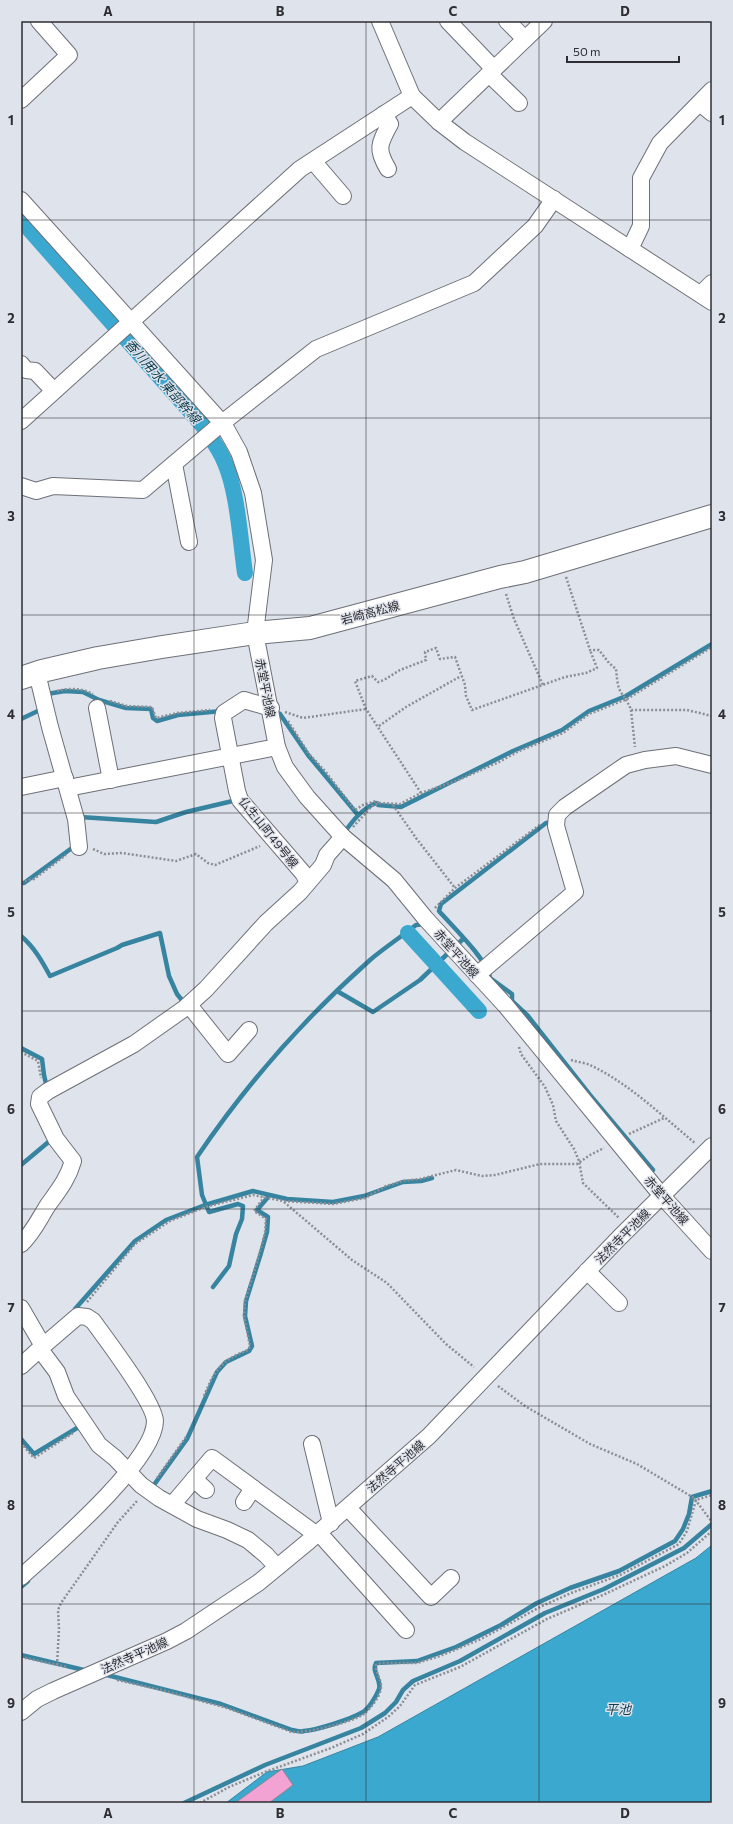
<svg xmlns="http://www.w3.org/2000/svg" width="733" height="1824" viewBox="0 0 733 1824" font-family="Commissioner,'Noto Sans JP',sans-serif">
  <rect width="100%" height="100%" fill="#dfe3eb"/>
  <polygon fill="#3ba9cf" stroke="#3784a0" points="712,1545 712,1803 226,1803 267,1772 303,1766 378,1737 696,1558"/>
  <g fill="none" stroke-linecap="round" stroke-linejoin="round">
    <g stroke="#3784a0" stroke-width="4.5">
      <polyline points="47,696 47,694 65,691 83,692 99,700 126,708 151,709 153,718 157,721 178,715 222,711"/>
      <polyline points="274,712 280,714 308,755 358,815"/>
      <polyline points="21,719 42,709"/>
      <polyline points="80,817 156,822 186,812 237,800"/>
      <path d="M554,822L546,823L441,904L439,911C452,926 487,959 490,978L512,994V1001L528,1016L590,1095L653,1170"/>
      <path d="M343,834C352,822 361,809 376,803L378,805L401,807L513,751L562,730L589,711L626,696L712,644"/>
      <polyline points="21,883 24,883 76,845"/>
      <path d="M21,936C34,947 42,961 50,976L117,948L122,945L160,933L169,976L177,994L185,1004"/>
      <polyline points="337,991 373,1012 420,980 463,939"/>
      <polyline points="21,1048 42,1059 44,1075 47,1088"/>
      <polyline points="21,1165 52,1139"/>
      <path d="M213,1287L229,1266L236,1234L242,1219L243,1206L238,1204L209,1212L202,1195L197,1157C245,1086 306,1017 370,960C384,948 401,937 416,925L425,924"/>
      <polyline points="74,1313 75,1309 135,1241 166,1220 205,1205 253,1191 287,1199 333,1202 364,1196 403,1182 421,1181 432,1178"/>
      <polyline points="21,1439 34,1454 82,1425"/>
      <polyline points="151,1489 187,1439 217,1372 226,1362 249,1351 252,1346 245,1316 246,1301 261,1253 267,1232 268,1217 257,1210 269,1196"/>
      <polyline points="21,1587 28,1581"/>
      <polyline points="21,1655 88,1671"/>
      <path d="M103,1674L221,1704L292,1730C296,1731 301,1732 304,1731C318,1730 351,1719 363,1712C369,1708 376,1697 379,1689C382,1680 371,1672 376,1663L417,1661L456,1647L501,1625L537,1603L570,1588L619,1571L675,1541L683,1529L689,1514L692,1497L712,1491"/>
      <polyline points="184,1803 265,1765 361,1728 385,1713 396,1702 403,1690 413,1681 460,1661 545,1613 604,1589 684,1548 712,1524"/>
    </g>
    <g stroke="#3ba9cf" stroke-width="16">
      <path d="M21,220L203,426C211,438 220,450 225,463C238,494 240,539 245,573"/>
      <polyline points="408,933 479,1011"/>
    </g>
  </g>
  <polygon fill="#f2a3d3" stroke="#8d8489" points="282,1769 293,1785 269,1803 235,1803"/>
  <g fill="none" stroke-linecap="round" stroke-linejoin="round">
    <g stroke="#6d7077" stroke-width="18">
      <g id="street">
        <polyline points="380,21 412,96 439,122 465,142 712,302"/>
        <polyline points="448,21 494,69"/>
        <polyline points="507,21 525,39"/>
        <polyline points="489,74 519,103"/>
        <polyline points="21,100 69,55 39,21"/>
        <polyline points="700,103 712,113"/>
        <path d="M384,114L390,124C379,144 376,149 388,169"/>
        <polyline points="439,122 544,21"/>
        <polyline points="313,161 343,196"/>
        <polyline points="21,200 224,425 239,452 253,493 264,560 255,633 277,747 285,767 307,797 343,837 394,880 425,918 506,1006 662,1196 712,1251"/>
        <polyline points="630,249 641,226 641,178 660,143 712,90"/>
        <polyline points="701,294 712,283"/>
        <polyline points="21,364 26,370 35,371 54,391"/>
        <polyline points="21,421 300,169 412,96"/>
        <polyline points="174,464 189,542"/>
        <polyline points="21,486 36,491 53,486 143,490 222,423 316,349 474,283 535,226 554,199"/>
        <polyline points="37,673 50,727 76,819 79,847"/>
        <polyline points="97,708 111,780"/>
        <polyline points="271,708 244,700 224,713 223,718 237,791 240,800 303,873 308,882"/>
        <polyline points="21,787 65,778"/>
        <polyline points="68,788 277,747"/>
        <polyline points="477,975 575,892 556,826 557,815 565,807 626,765 645,760 676,756 712,765"/>
        <polyline points="189,1005 228,1054 249,1030"/>
        <path d="M21,1244C33,1233 39,1219 48,1205C58,1191 68,1179 73,1161L56,1139L39,1104L40,1097L48,1091L134,1044L185,1008L206,989L266,923L300,892L323,865L327,855L343,837"/>
        <polyline points="587,1271 619,1303"/>
        <path d="M21,1308L43,1346L78,1316L87,1317L93,1321C106,1339 154,1402 155,1421C155,1461 52,1549 21,1577"/>
        <polyline points="21,1366 43,1346 42,1352 57,1372 66,1396 99,1445 115,1458 141,1485 159,1498 197,1519 227,1530 248,1540 266,1555 277,1567"/>
        <polyline points="312,1444 331,1523"/>
        <polyline points="194,1479 206,1490"/>
        <polyline points="244,1502 253,1488"/>
        <polyline points="172,1505 212,1458 317,1535"/>
        <polyline points="348,1508 431,1597 451,1578"/>
        <polyline points="319,1533 406,1630"/>
        <polyline points="21,1712 37,1699 53,1691 167,1641 186,1631 258,1583 309,1541 429,1436 620,1237 712,1146"/>
      </g>
    </g>
    <g stroke="#6d7077" stroke-width="24">
      <polyline id="secondary" points="21,678 42,671 98,658 162,647 255,633 310,628 500,577 525,572 712,516"/>
    </g>
    <g stroke="#8b8e94" stroke-width="2.5" stroke-dasharray="2 2" stroke-linecap="butt">
      <path d="M566,577L590,650H599L609,663L616,669C617,677 617,689 623,695C626,700 629,704 631,710H687L712,716"/>
      <polyline points="506,594 514,619 543,685"/>
      <path d="M57,691C68,688 82,688 93,694"/>
      <polyline points="110,701 127,706 152,707 156,718 177,713 210,710"/>
      <polyline points="631,710 635,747"/>
      <polyline points="285,712 303,718 366,709"/>
      <polyline points="288,721 309,754 325,771 355,810 363,805 376,801 379,803"/>
      <polyline points="379,726 406,707 461,676"/>
      <polyline points="421,793 366,709 355,681 372,676 378,682 384,680 400,670 426,660 425,652 436,648 440,659 455,657 465,685 466,696 472,710 565,677 586,673 597,668 590,650"/>
      <polyline points="393,805 416,838 455,888"/>
      <polyline points="353,827 372,806 380,803 400,804 421,793 456,781 499,762 519,751 563,733 589,714 627,699 712,647"/>
      <polyline points="93,849 104,854 122,853 176,861 196,854 208,863 215,865 260,846"/>
      <polyline points="21,882 34,879 66,855"/>
      <polyline points="435,908 455,888 541,824"/>
      <polyline points="519,1047 521,1054 545,1087 553,1105 556,1121 574,1149 579,1161 583,1183 619,1218"/>
      <polyline points="21,1052 38,1061 41,1078"/>
      <path d="M571,1060C578,1062 586,1063 592,1066C631,1085 662,1116 695,1143"/>
      <polyline points="629,1134 664,1118"/>
      <polyline points="284,1202 352,1260 387,1283 446,1344 474,1367"/>
      <polyline points="87,1302 135,1244 170,1221 205,1207 253,1195 283,1201 333,1204 365,1198 386,1186 403,1181 420,1179 456,1170 482,1176 495,1175 540,1164 577,1164 590,1155 604,1148"/>
      <polyline points="498,1386 525,1406 590,1444 637,1464 694,1498 712,1522"/>
      <path d="M204,1396C214,1371 221,1360 248,1350L250,1346L244,1316L245,1301L257,1262L265,1233L266,1219L254,1211L264,1197"/>
      <polyline points="21,1443 34,1458 73,1433"/>
      <polyline points="157,1478 186,1437"/>
      <polyline points="21,1657 67,1667"/>
      <polyline points="57,1665 59,1629 58,1610 61,1603 118,1522 137,1501"/>
      <path d="M117,1680L162,1690L227,1708L292,1732C308,1733 350,1723 364,1714C370,1709 380,1697 381,1688C382,1679 375,1673 376,1665L381,1663H417L440,1656L481,1639L542,1606L571,1593L620,1575L679,1544L687,1531L696,1500L712,1495"/>
      <polyline points="200,1803 229,1787 265,1772 331,1748 363,1734 388,1717 400,1706 415,1685 460,1667 547,1619 605,1594 665,1566 687,1553 712,1531"/>
    </g>
    <use href="#street" stroke="#fff" stroke-width="16"/>
    <use href="#secondary" stroke="#fff" stroke-width="22"/>
  </g>
  <path fill="none" stroke="#2d2e32" stroke-width="1" stroke-opacity="0.55" d="M194,21V1803M366,21V1803M539,21V1803M21,220H712M21,418H712M21,615H712M21,813H712M21,1011H712M21,1209H712M21,1406H712M21,1604H712"/>
  <g text-anchor="middle" dominant-baseline="central" stroke-width="3" stroke-linejoin="round" paint-order="stroke">
    <g font-size="12" fill="#2d2e32" stroke="#dfe3eb">
      <text transform="translate(370 612) rotate(-15)">岩崎高松線</text>
      <text transform="translate(266 688) rotate(79)">赤堂平池線</text>
      <text transform="translate(269 832) rotate(51)">仏生山町49号線</text>
      <text transform="translate(457 953) rotate(48)">赤堂平池線</text>
      <text transform="translate(667 1200) rotate(49)">赤堂平池線</text>
      <text transform="translate(622 1236) rotate(-45)">法然寺平池線</text>
      <text transform="translate(395 1466) rotate(-41)">法然寺平池線</text>
      <text transform="translate(134 1655) rotate(-24)">法然寺平池線</text>
    </g>
    <g font-size="13" font-style="italic" fill="#0e3e4e" stroke="#dfe3eb">
      <text transform="translate(163 381) rotate(49)">香川用水 東部幹線</text>
      <text x="618" y="1709">平池</text>
    </g>
  </g>
  <rect width="733" height="1824" fill="none" stroke="#dfe3eb" stroke-width="44"/>
  <path d="M567 56v6h112v-6" fill="none" stroke="#2d2e32" stroke-width="2"/>
  <text x="573" y="56" font-size="12" fill="#2d2e32" stroke="#dfe3eb" stroke-width="3" paint-order="stroke">50 m</text>
  <rect x="22" y="22" width="689" height="1780" fill="none" stroke="#2d2e32" stroke-width="1.5"/>
  <g font-size="13" text-anchor="middle" font-weight="bold" fill="#2d2e32">
    <text x="108" y="16">A</text>
    <text x="280" y="16">B</text>
    <text x="453" y="16">C</text>
    <text x="625" y="16">D</text>
    <text x="11" y="125">1</text>
    <text x="722" y="125">1</text>
    <text x="11" y="323">2</text>
    <text x="722" y="323">2</text>
    <text x="11" y="521">3</text>
    <text x="722" y="521">3</text>
    <text x="11" y="719">4</text>
    <text x="722" y="719">4</text>
    <text x="11" y="917">5</text>
    <text x="722" y="917">5</text>
    <text x="11" y="1114">6</text>
    <text x="722" y="1114">6</text>
    <text x="11" y="1312">7</text>
    <text x="722" y="1312">7</text>
    <text x="11" y="1510">8</text>
    <text x="722" y="1510">8</text>
    <text x="11" y="1708">9</text>
    <text x="722" y="1708">9</text>
    <text x="108" y="1818">A</text>
    <text x="280" y="1818">B</text>
    <text x="453" y="1818">C</text>
    <text x="625" y="1818">D</text>
  </g>
</svg>
